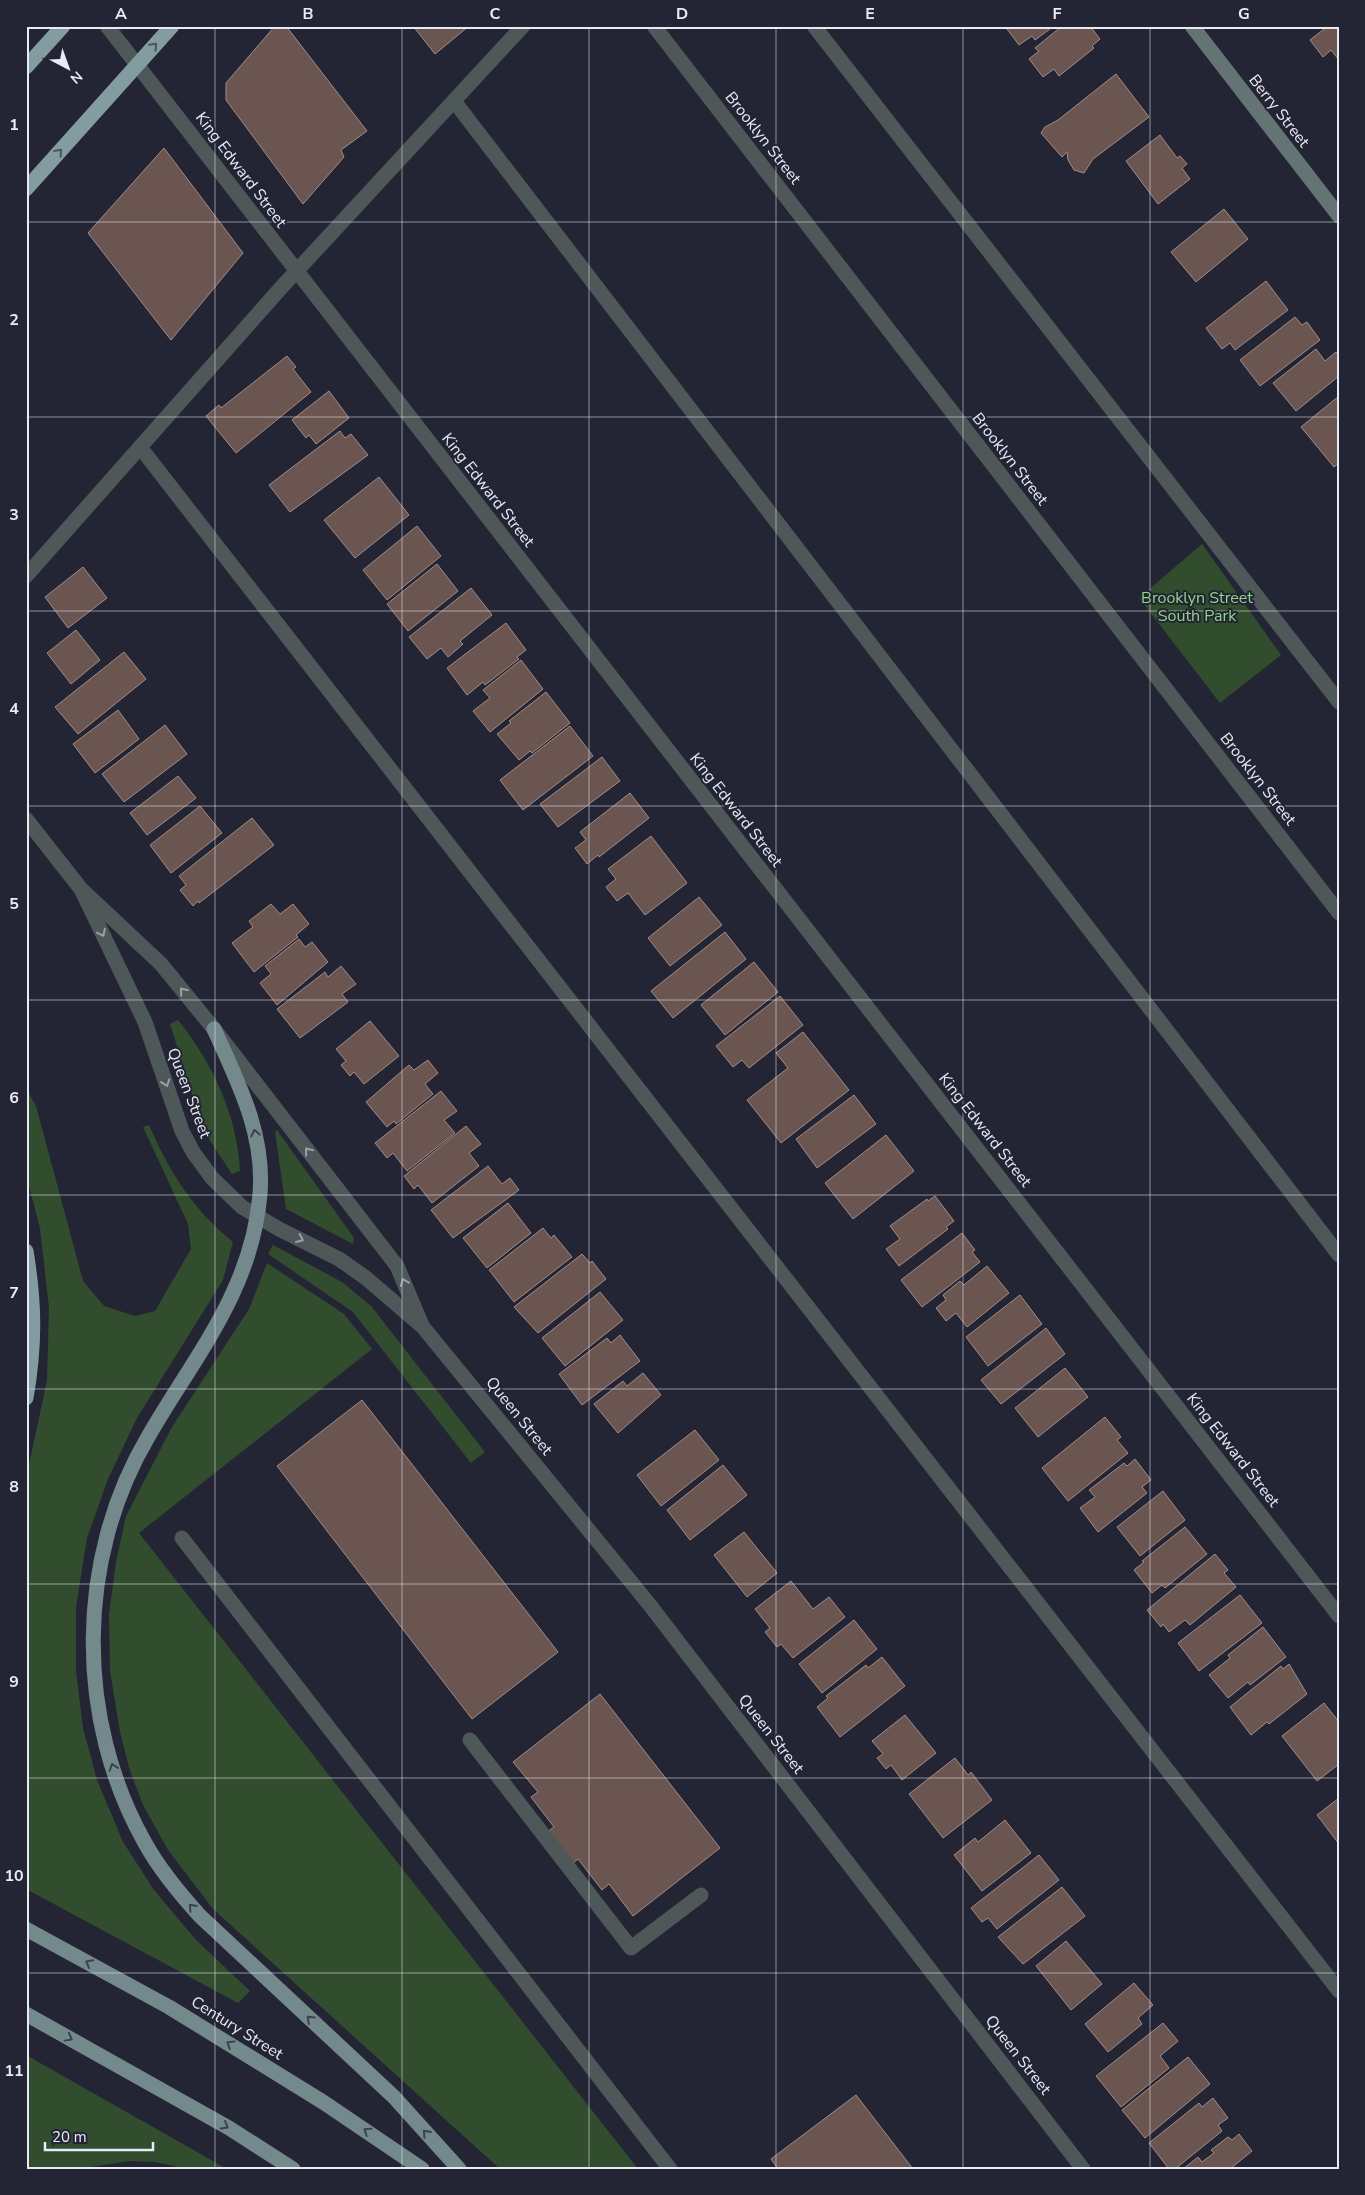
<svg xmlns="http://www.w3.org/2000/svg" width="1365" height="2195" viewBox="0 0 1365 2195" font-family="'Nunito Sans',sans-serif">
  <rect width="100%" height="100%" fill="#232535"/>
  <g fill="#324c2e">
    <polygon points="1202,544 1281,655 1220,703 1139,598"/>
    <path d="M178,1020C213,1064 237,1115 240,1171L232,1174L203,1130L170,1024Z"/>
    <path d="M26,1088L36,1106L83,1281L104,1306L135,1316L155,1311L191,1249L188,1224L143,1127L149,1125C170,1173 192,1208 233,1242L223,1280L137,1418L108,1479L87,1538L76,1607V1671L83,1728L97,1780L123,1842L154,1890L196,1940L250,1991L238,2003L26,1889V1479L47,1380L49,1308L40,1228L26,1175Z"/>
    <polygon points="277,1130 354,1238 353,1244 286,1209 275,1132"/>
    <polygon points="273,1245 342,1282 371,1306 485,1452 471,1463 353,1312 268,1254"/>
    <polygon points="267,1263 344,1314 372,1349 139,1533 638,2169 500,2169 213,1909 168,1850 143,1805 130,1771 120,1732 110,1671 109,1614 116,1562 126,1516 172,1427 249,1309"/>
    <polygon points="26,2055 227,2169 187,2169 155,2162 129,2161 78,2169 26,2169"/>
  </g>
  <g fill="#6a5550" stroke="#a38c86">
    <polygon points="275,26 286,26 367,131 341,150 344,157 303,204 226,100 226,83"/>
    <polygon points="413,26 469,26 435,54"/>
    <polygon points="1011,26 1054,26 1035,40 1032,36 1019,45 1007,29"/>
    <polygon points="1062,26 1090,26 1100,39 1092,46 1094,48 1059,76 1054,69 1043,77 1029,59 1039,51 1035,48"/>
    <polygon points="1328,26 1339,26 1339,60 1331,50 1323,57 1310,40"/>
    <polygon points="1116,74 1149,117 1093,159 1084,173 1074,170 1068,160 1067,152 1062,157 1041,133 1045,127 1058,120"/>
    <polygon points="1160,135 1177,158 1180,156 1187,164 1182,168 1190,179 1158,204 1126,161"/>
    <polygon points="164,148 243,253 171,340 88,233"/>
    <polygon points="1224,209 1248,239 1196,282 1171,252"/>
    <polygon points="1266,281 1288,310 1235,350 1230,343 1222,349 1206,328"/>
    <polygon points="1295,317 1302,325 1307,322 1320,340 1260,386 1240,360"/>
    <polygon points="1316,349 1325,361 1336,352 1339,356 1339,376 1296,411 1273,383"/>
    <polygon points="287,356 296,367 293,369 311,392 236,453 206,416 219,405 221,408"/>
    <polygon points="329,391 349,418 316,444 309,435 306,438 292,420"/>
    <polygon points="1339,396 1339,463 1334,467 1301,427"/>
    <polygon points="340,431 345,438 351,434 368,455 290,512 269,485"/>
    <polygon points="379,477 409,515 355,558 324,520"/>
    <polygon points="417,526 441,556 387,600 363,570"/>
    <polygon points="437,564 458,591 408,631 387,604"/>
    <polygon points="83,567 107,598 68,628 45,597"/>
    <polygon points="471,588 492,615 460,641 463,644 448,657 441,648 427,659 409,637"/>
    <polygon points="506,623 526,650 517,657 519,659 485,685 483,682 467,695 447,668"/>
    <polygon points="76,630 100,660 71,684 47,653"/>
    <polygon points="124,652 146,679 78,734 55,707"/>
    <polygon points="521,660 543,689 490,732 473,711 490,698 483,690"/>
    <polygon points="546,692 570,723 532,753 530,751 519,760 497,734 511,723 509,721"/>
    <polygon points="118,710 139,739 95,773 73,744"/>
    <polygon points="165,725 187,754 124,802 102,774"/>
    <polygon points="570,726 593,756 523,810 500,780"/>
    <polygon points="602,757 620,781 558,827 540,804"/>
    <polygon points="178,776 196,798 147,835 130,813"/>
    <polygon points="630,793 649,818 599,857 598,855 587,864 575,848 586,840 580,832"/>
    <polygon points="200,806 222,833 171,873 150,845"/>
    <polygon points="252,818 274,845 199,903 198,901 193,906 180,890 186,885 179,876"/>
    <polygon points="651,836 687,883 645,915 628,893 617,901 606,887 616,879 608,869"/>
    <polygon points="699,897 722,925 670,966 648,938"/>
    <polygon points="271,904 280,914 293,904 309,924 296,935 298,937 254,972 232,943 253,927 249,921"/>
    <polygon points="725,932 746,959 673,1018 651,991"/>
    <polygon points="299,939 305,947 312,942 328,962 277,1005 260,983 271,974 265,966"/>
    <polygon points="754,962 778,992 725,1035 701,1005"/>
    <polygon points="341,966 356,984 342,994 348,1002 300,1038 277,1009 325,972 328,977"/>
    <polygon points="780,996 803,1025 749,1068 742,1060 733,1067 716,1046"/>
    <polygon points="370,1021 399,1056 364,1084 354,1072 350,1076 341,1065 346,1061 336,1049"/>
    <polygon points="803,1032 849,1090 781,1143 747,1100 788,1068 776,1053"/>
    <polygon points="428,1060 438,1073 425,1084 433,1094 396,1124 394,1121 387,1127 366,1102 409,1065 414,1070"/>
    <polygon points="441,1091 457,1111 444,1120 455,1133 407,1171 393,1153 387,1158 375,1143"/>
    <polygon points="854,1095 876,1124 817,1168 796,1139"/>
    <polygon points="466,1126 481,1144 469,1153 479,1166 432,1203 418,1185 414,1189 404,1176"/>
    <polygon points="886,1135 914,1171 853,1219 825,1183"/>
    <polygon points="488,1166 502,1184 510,1178 519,1190 453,1238 431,1210"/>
    <polygon points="935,1196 954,1221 946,1227 948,1229 899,1266 886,1249 900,1239 890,1226 927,1199 928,1201"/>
    <polygon points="508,1203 531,1233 487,1268 463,1238"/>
    <polygon points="543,1228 551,1238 554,1235 572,1257 514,1302 489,1270"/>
    <polygon points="962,1233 975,1250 972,1252 980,1262 922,1307 901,1280"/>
    <polygon points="582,1254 590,1263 592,1261 606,1279 538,1333 514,1307"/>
    <polygon points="987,1266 1009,1293 967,1327 956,1313 946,1321 936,1308 946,1300 943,1295 960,1281 964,1285"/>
    <polygon points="600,1292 623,1320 565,1366 542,1338"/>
    <polygon points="1020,1295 1042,1324 988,1366 966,1337"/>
    <polygon points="1046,1328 1065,1354 1001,1404 981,1380"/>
    <polygon points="620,1335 640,1361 582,1405 559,1374 607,1338 611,1343"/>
    <polygon points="1065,1368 1088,1397 1038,1437 1015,1408"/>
    <polygon points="643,1373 661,1395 618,1433 594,1404 623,1381 627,1386"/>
    <polygon points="362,1400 558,1652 472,1719 277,1466"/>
    <polygon points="1105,1417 1121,1437 1117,1440 1128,1453 1068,1501 1042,1468"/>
    <polygon points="695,1430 719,1460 661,1506 637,1475"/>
    <polygon points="1135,1459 1151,1480 1142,1487 1147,1493 1098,1532 1080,1508 1095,1497 1089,1490 1124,1463 1127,1466"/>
    <polygon points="723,1465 747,1495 690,1540 667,1510"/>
    <polygon points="1163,1491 1185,1520 1140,1556 1117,1527"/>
    <polygon points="1185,1527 1207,1554 1165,1588 1162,1585 1152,1593 1134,1570 1144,1562 1142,1561"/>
    <polygon points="744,1532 777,1573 747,1597 714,1555"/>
    <polygon points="1215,1554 1228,1570 1224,1573 1236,1587 1190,1625 1185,1620 1169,1632 1163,1624 1161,1627 1147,1610"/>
    <polygon points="791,1581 813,1609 829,1597 845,1617 793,1658 781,1644 777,1647 765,1632 770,1628 755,1609"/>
    <polygon points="1240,1595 1262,1623 1199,1671 1178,1643"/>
    <polygon points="854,1620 877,1649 822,1693 799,1664"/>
    <polygon points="1263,1627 1286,1657 1250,1685 1248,1682 1228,1698 1209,1675 1230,1658 1228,1655"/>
    <polygon points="882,1657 905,1686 840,1737 817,1707 828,1698 826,1696 866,1665 868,1668"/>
    <polygon points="1289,1664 1307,1694 1269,1724 1267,1722 1251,1735 1230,1707 1281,1666 1283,1669"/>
    <polygon points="600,1694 720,1848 633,1916 609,1884 602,1890 578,1859 571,1865 546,1833 554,1827 531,1797 538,1792 513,1762"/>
    <polygon points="1324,1703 1339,1722 1339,1764 1317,1781 1282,1736"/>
    <polygon points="905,1715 936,1753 902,1780 891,1765 886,1769 877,1758 883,1754 872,1741"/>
    <polygon points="955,1758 968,1775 971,1772 992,1800 943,1838 909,1794"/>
    <polygon points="1339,1798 1339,1844 1317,1815"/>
    <polygon points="1005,1820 1031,1853 982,1891 954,1855 975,1838 978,1842"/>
    <polygon points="1039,1855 1059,1880 997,1929 988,1918 982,1922 971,1908"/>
    <polygon points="1062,1887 1085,1916 1023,1964 998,1937"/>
    <polygon points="1066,1941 1102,1984 1071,2010 1036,1966"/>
    <polygon points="1134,1983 1153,2005 1138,2018 1142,2024 1108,2052 1085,2024"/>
    <polygon points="1163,2023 1178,2041 1160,2056 1169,2068 1121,2107 1096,2076"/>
    <polygon points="1188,2057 1210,2084 1145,2138 1122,2110"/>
    <polygon points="856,2095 913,2169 778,2169 771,2159"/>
    <polygon points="1213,2098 1228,2118 1218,2125 1222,2131 1175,2169 1169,2169 1149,2143 1199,2103 1202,2107"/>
    <polygon points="1239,2134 1252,2151 1230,2169 1183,2169 1198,2157 1202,2162 1214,2153 1211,2150 1228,2137 1232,2140"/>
  </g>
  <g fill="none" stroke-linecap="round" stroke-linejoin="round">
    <g stroke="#4e5859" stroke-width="15">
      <polyline points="814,26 1339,702"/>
      <polyline points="454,101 1339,1255"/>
      <polyline points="140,447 1339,1991"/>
      <polyline points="26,576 279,290 523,26"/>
      <polyline points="182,1538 670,2169"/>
      <polyline points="470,1740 631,1948 701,1895"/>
    </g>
    <g stroke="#4e5859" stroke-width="15">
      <polyline points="107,26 1339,1616"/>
      <polyline points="654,26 1339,913"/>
      <polyline points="26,819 81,889 161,964 214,1029 397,1266 421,1323"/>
      <polyline points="81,889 145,1022 182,1131 193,1152 212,1178 242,1207 279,1229 339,1259 366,1278 423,1327 649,1604 1083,2169"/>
    </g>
    <polyline stroke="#647475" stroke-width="15" points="1192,26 1339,216"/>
    <g stroke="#74898b" stroke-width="15">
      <path d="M214,1029C238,1082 265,1134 260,1194C252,1291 194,1357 148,1437C76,1559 75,1719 145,1843C160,1870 180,1894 200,1916L394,2097L459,2169"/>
      <polyline points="26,1929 169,2007 323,2102 422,2169"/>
      <polyline points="26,2014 229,2128 293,2169"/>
    </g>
    <g stroke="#839c9f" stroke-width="15">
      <polyline points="26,67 63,26"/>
      <polyline points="26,189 172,26"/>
      <path d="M26,1251C35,1305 35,1345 26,1398"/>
    </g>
  </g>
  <defs><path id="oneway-chevron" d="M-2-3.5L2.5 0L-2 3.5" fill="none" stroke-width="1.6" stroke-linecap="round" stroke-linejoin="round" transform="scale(1.25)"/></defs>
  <g stroke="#49555f">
    <use href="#oneway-chevron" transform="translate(154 46) rotate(-47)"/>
    <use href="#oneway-chevron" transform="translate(59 152) rotate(-48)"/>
  </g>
  <g stroke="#9ba1a7">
    <use href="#oneway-chevron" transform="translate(102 933) rotate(65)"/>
    <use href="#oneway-chevron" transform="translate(183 991) rotate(-129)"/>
    <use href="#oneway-chevron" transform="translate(166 1083) rotate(71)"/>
    <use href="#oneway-chevron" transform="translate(308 1151) rotate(-128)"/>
    <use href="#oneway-chevron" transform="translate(300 1239) rotate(25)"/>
    <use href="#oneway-chevron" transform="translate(404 1282) rotate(-113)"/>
  </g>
  <g stroke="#3b434f">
    <use href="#oneway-chevron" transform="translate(255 1133) rotate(-102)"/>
    <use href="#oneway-chevron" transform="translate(113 1767) rotate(-109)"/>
    <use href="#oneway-chevron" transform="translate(192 1907) rotate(-132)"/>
    <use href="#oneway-chevron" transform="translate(89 1963) rotate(-152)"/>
    <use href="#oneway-chevron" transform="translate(310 2019) rotate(-137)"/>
    <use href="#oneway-chevron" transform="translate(69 2038) rotate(29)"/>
    <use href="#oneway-chevron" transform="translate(230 2044) rotate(-148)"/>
    <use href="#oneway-chevron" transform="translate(225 2126) rotate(30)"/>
    <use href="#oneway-chevron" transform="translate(367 2131) rotate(-146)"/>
    <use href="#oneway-chevron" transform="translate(426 2133) rotate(-132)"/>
  </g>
  <path fill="none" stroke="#e8eaf5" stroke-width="1" stroke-opacity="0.55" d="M215,26V2169M402,26V2169M589,26V2169M776,26V2169M963,26V2169M1150,26V2169M26,222H1339M26,417H1339M26,611H1339M26,806H1339M26,1000H1339M26,1195H1339M26,1389H1339M26,1584H1339M26,1778H1339M26,1973H1339"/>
  <g text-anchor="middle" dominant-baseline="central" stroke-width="4" stroke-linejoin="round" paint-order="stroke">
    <g font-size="16" fill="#e8eaf5" stroke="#232535">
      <text transform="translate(1279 111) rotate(52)">Berry Street</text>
      <text transform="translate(763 138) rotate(52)">Brooklyn Street</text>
      <text transform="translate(241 170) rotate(53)">King Edward Street</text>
      <text transform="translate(1010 459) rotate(52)">Brooklyn Street</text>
      <text transform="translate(488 490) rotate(52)">King Edward Street</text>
      <text transform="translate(1258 779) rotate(52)">Brooklyn Street</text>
      <text transform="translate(736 810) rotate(52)">King Edward Street</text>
      <text transform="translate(189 1093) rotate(69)">Queen Street</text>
      <text transform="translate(985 1130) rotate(52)">King Edward Street</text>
      <text transform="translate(519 1416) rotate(51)">Queen Street</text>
      <text transform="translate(1233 1450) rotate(52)">King Edward Street</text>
      <text transform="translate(771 1734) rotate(52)">Queen Street</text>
      <text transform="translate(237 2028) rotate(32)">Century Street</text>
      <text transform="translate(1018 2055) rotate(52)">Queen Street</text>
    </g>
    <g font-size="16" fill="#91d389" stroke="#232535">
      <text x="1197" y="598">Brooklyn Street<tspan x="1197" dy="18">South Park</tspan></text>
    </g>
  </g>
  <rect width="1365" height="2195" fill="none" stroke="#232535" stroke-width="55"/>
  <g transform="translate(68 68) rotate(139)" stroke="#232535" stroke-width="4" paint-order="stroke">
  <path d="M0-4L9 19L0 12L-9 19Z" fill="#e8eaf5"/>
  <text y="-8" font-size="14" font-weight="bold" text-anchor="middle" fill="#e8eaf5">N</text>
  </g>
  <path d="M45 2142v8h108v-8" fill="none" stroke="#e8eaf5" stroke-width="2.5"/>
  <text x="52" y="2142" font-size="15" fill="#e8eaf5" stroke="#232535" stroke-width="4" paint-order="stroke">20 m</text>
  <rect x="28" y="28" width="1310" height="2140" fill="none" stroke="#e8eaf5" stroke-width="2"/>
  <g font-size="16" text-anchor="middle" font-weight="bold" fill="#e8eaf5">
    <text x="121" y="19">A</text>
    <text x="308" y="19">B</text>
    <text x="495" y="19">C</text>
    <text x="682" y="19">D</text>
    <text x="870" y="19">E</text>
    <text x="1057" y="19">F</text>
    <text x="1244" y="19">G</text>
    <text x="14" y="130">1</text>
    <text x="14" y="325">2</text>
    <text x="14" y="520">3</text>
    <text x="14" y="714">4</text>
    <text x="14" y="909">5</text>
    <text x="14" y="1103">6</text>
    <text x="14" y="1298">7</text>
    <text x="14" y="1492">8</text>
    <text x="14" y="1687">9</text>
    <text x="14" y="1881">10</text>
    <text x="14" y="2076">11</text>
  </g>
</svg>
